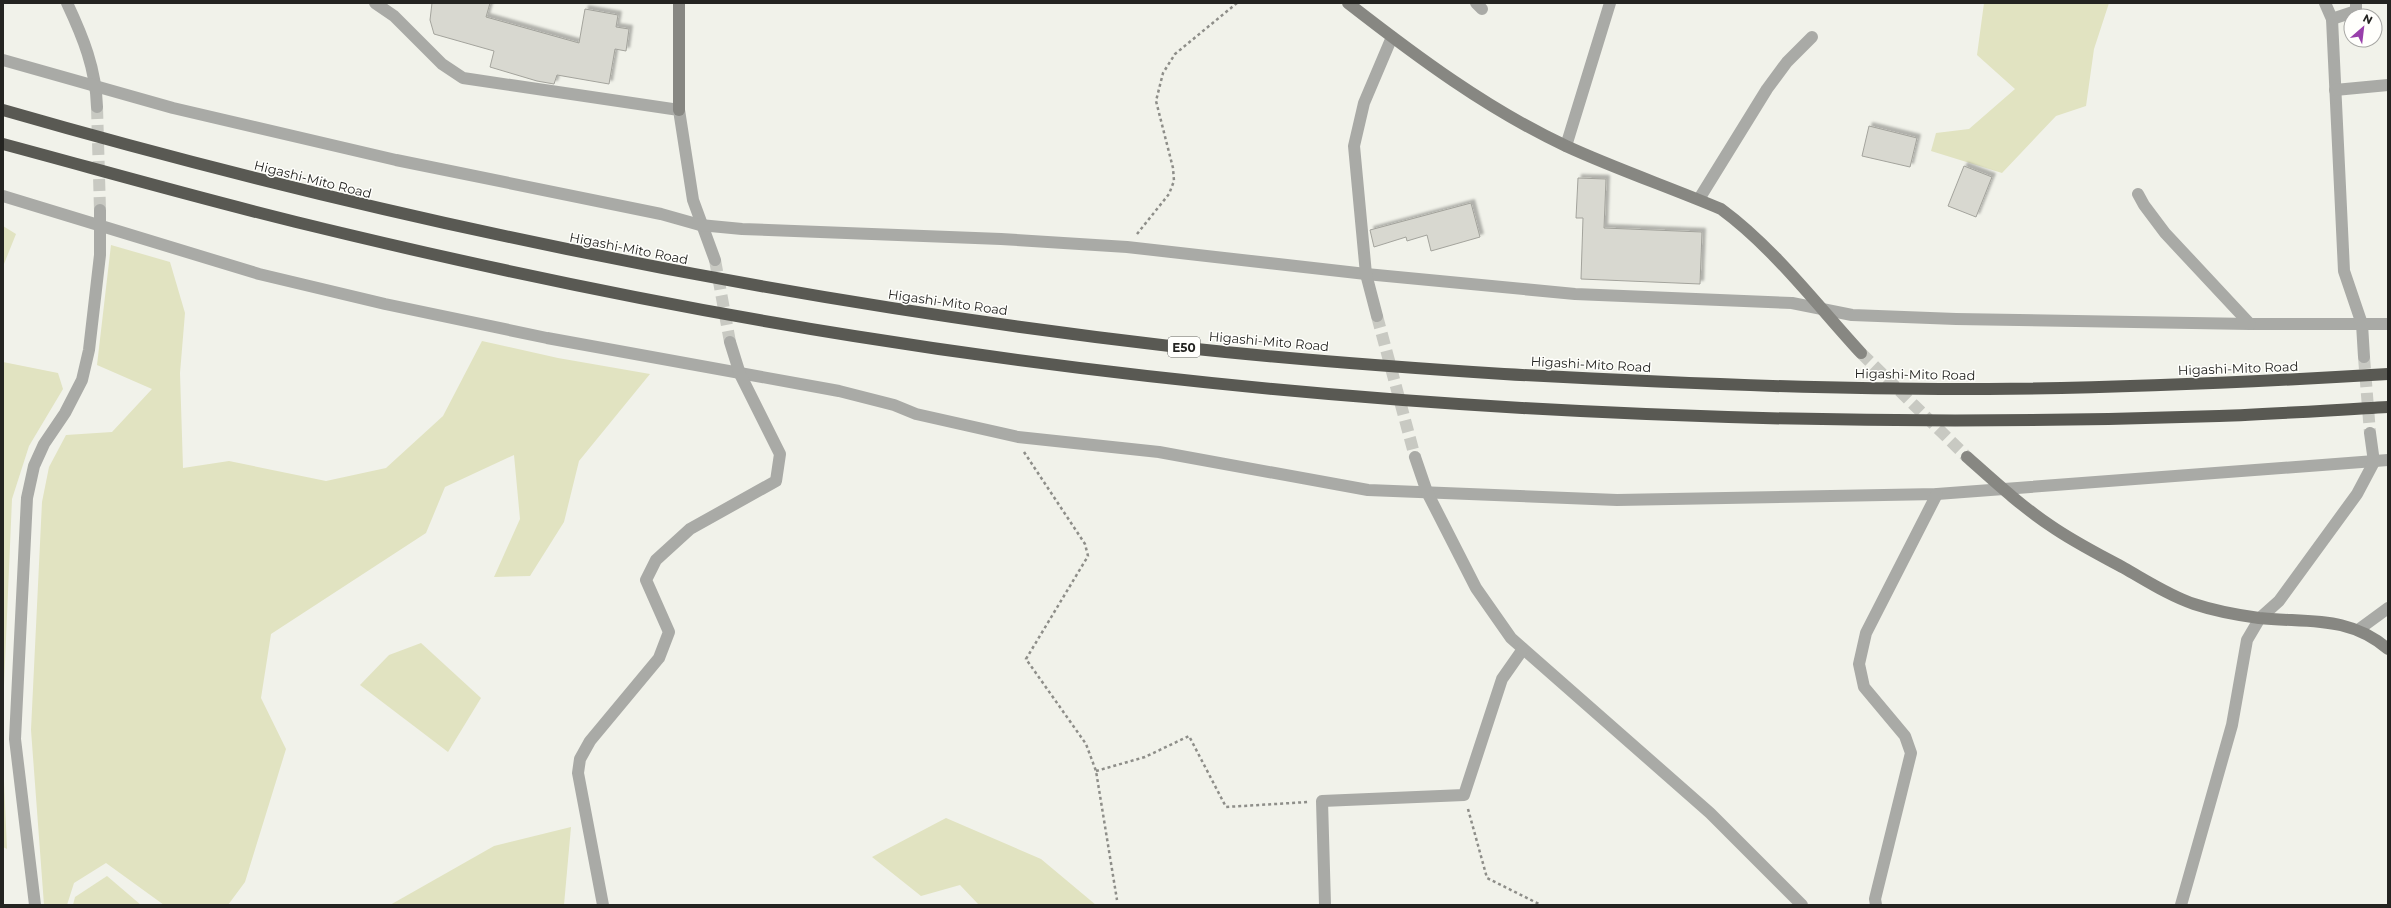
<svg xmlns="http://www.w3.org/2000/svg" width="2391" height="908" viewBox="0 0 2391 908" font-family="Montserrat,sans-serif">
  <defs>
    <filter id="shadow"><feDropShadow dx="3.5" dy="-3.5" stdDeviation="1" flood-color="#0004"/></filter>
  </defs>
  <rect width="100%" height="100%" fill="#f1f2ea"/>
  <g fill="#e1e3c1">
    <polygon points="1984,3 2109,3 2094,49 2086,106 2056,116 2002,173 1931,151 1936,133 1969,129 2015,89 1977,55"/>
    <polygon points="3,226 16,234 4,264 3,273"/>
    <polygon points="111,245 170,262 185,313 180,373 183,468 229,461 326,481 386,468 443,416 482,341 558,358 650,374 579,461 564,522 530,576 494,577 520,519 514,455 445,487 426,533 271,634 261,698 286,749 245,882 228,905 164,905 106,863 74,883 67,905 44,905 31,730 42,502 49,467 66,435 112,432 152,389 97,365"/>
    <polygon points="3,362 58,373 63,389 29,446 12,499 3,709"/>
    <polygon points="421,643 481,698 448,752 360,685 389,655"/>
    <polygon points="3,759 7,849 3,847"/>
    <polygon points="946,818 1041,859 1096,905 979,905 960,885 921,896 872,857"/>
    <polygon points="571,827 564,905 390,905 494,846"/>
    <polygon points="107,876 141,905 73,905 75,897"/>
  </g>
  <g fill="#d8d8d0" stroke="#a3a39c" filter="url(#shadow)">
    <polygon points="432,3 490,3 486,17 579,43 585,9 618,15 616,27 629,29 626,51 615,49 609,84 557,75 554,84 537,81 490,67 494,51 434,34 430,20"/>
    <polygon points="1869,126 1917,138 1910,167 1862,156"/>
    <polygon points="1964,166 1992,177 1976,217 1948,206"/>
    <polygon points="1578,178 1606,179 1604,228 1702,232 1700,284 1581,279 1583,218 1576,218"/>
    <polygon points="1471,203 1480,237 1431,251 1427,235 1407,241 1406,237 1374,247 1370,230"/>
  </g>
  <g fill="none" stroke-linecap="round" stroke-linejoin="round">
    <g stroke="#c8c9c2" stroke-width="12" stroke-dasharray="12 6" stroke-linecap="butt">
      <polyline points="97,107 100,210"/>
      <polyline points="715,260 730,342"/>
      <polyline points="1377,316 1415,457"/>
      <polyline points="2364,357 2370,433"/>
    </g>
    <polyline stroke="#c8c9c2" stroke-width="12" stroke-dasharray="12 6" stroke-linecap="butt" points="1861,353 1967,457"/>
    <g stroke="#8e8e89" stroke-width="2.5" stroke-dasharray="3 3" stroke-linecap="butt">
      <polyline points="1137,234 1169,194 1174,181 1173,168 1156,101 1163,73 1175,54 1237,3"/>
      <polyline points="1024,452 1085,544 1088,556 1026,659 1086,744 1096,771 1117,900"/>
      <polyline points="1096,771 1145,757 1189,736 1226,807 1308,802"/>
      <polyline points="1468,809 1487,878 1541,905"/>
    </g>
    <g stroke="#a9aaa6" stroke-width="12">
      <path d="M67,3C83,37 96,69 97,107"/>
      <polyline points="375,3 394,16 442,64 463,78 679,110 693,200 715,260"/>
      <polyline points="1476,3 1482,9"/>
      <polyline points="2325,3 2332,19 2344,271 2362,324 2364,357"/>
      <polyline points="2332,19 2356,11 2356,3"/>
      <polyline points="3,60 173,108 396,160 661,214 700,225 742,229 1001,239 1127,247 1366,274 1575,294 1792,303 1852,315 1956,319 2250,324 2388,324"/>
      <polyline points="2335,90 2388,85"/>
      <polyline points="1566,146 1610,3"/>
      <polyline points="2138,194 2144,205 2165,233 2250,324"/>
      <polyline points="3,196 259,274 385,304 547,338 839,391 894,405 916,414 1018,437 1159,452 1368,490 1617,500 1937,494 2388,460"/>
      <polyline points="1699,199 1767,89 1787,62 1812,37"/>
      <polyline points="1377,316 1366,274 1354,146 1364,103 1392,37"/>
      <polyline points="1415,457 1427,492 1476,588 1511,638 1710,813 1802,905"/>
      <polyline points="2358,630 2388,608"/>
      <polyline points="35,905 15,739 27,498 34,466 44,444 65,413 82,380 89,350 100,255 100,210"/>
      <polyline points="603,905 578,773 580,759 590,741 659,658 669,632 646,580 656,560 690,529 776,481 780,454 740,374 730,342"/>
      <polyline points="1325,905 1322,801 1464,795 1502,679 1523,649"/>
      <polyline points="1876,905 1875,899 1911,753 1905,736 1864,687 1859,664 1866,633 1937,494"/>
      <polyline points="2181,905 2232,725 2247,640 2260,618 2279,601 2357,494 2374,462 2370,433"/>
    </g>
    <g stroke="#878782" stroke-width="12">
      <polyline points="679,3 679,110"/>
      <path d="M1348,3C1416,56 1487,109 1566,146C1616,169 1669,187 1721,209C1774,248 1816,304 1861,353"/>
      <path d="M1967,457C1994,481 2021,506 2051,526C2074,542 2100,555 2124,568C2147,581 2170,596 2194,604C2215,611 2237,615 2259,618C2308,623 2348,615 2388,649"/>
    </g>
    <g stroke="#595953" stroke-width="12">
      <path d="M3,110C388,221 780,301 1178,347C1286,359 1395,367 1504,374C1665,383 1827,390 1988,389C2122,388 2255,382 2388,374"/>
      <path d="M3,144C100,170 198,198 296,222C480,267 666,306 854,336C1304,408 1763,431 2219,416C2275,414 2332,410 2388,407"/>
    </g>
  </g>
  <g text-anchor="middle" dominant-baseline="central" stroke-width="3" stroke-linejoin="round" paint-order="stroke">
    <rect fill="#fffffc" stroke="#666663" stroke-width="1" x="1168" y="337" width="32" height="20" rx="3"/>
    <g font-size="12" font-weight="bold" fill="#242421">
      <text x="1184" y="347">E50</text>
    </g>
    <g font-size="13" fill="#242421" stroke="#fffffc">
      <text transform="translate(313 179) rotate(14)">Higashi-Mito Road</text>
      <text transform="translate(629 248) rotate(11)">Higashi-Mito Road</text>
      <text transform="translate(948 302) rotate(8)">Higashi-Mito Road</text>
      <text transform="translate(1269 341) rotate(5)">Higashi-Mito Road</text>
      <text transform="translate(1591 364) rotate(3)">Higashi-Mito Road</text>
      <text transform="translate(2238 368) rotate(-2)">Higashi-Mito Road</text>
      <text transform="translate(1915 374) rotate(1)">Higashi-Mito Road</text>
    </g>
  </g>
  <rect width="2391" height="908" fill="none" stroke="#242421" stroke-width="8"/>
  <g transform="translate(2363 28) rotate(28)"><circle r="19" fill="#fffffc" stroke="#a7a7a4"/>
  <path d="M0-3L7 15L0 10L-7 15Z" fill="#983faa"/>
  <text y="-6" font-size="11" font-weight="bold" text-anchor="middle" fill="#242421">N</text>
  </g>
</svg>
